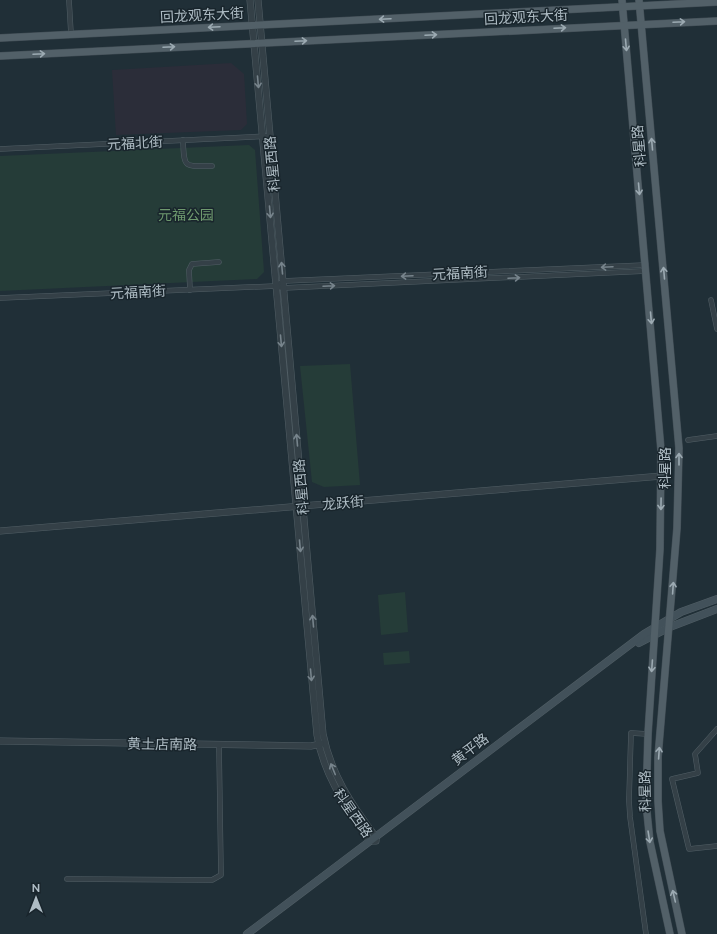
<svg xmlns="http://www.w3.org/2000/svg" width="717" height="934" viewBox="0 0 717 934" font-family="Raleway,'Noto Sans SC',sans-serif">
  <rect width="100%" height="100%" fill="#202f37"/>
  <polygon fill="#2b2d39" points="231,63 244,74 247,124 241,130 116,135 112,70"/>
  <g fill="#253c38">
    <polygon points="249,145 255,150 264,272 257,279 0,291 0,156"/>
    <polygon points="350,364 360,485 324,487 312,482 300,366"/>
    <polygon points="405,592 408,632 381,635 378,595"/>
    <polygon points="409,651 410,663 384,665 383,653"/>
  </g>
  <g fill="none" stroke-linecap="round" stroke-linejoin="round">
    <g stroke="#515e65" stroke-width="5.5">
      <g id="minor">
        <polyline points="69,0 71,34"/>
        <path d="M183,140C184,169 184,166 212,166"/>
        <polyline points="0,149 270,136"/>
        <polyline points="276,286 283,281 646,265"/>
        <polyline points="190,290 189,270 192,264 219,262"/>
        <polyline points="0,298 276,286 283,288 646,271"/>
        <polyline points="711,300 717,329"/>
        <polyline points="688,440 717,436"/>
        <polyline points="717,729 695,754 698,773 672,779 689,849 717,846"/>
        <polyline points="67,879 212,880 221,875 219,745"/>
        <polyline points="646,934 630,817 629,800 631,733 648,734"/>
      </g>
    </g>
    <g stroke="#515e65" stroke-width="7">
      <g id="tertiary">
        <path d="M250,0L317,735C324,777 347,807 370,841H376V837C351,804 331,774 323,734L258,0"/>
        <polyline points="0,531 662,476"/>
        <polyline points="0,741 311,746 321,744"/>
      </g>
    </g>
    <g stroke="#515e65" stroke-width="8">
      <g id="secondary">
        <polyline points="639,643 670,627 717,609"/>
        <polyline points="247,934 644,634 681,612 717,599"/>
      </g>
    </g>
    <g stroke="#404c54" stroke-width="8">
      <g id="primary">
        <polyline points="622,0 661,450 660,549 648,734 646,803 650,842 670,934"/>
        <polyline points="639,0 679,448 677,528 658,757 658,801 660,831 682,934"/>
        <polyline points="0,38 717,2"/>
        <polyline points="0,56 717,21"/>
      </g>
    </g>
    <use href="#minor" stroke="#344047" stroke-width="4.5"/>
    <use href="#tertiary" stroke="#344047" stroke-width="6"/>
    <use href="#secondary" stroke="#42515a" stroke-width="7"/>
    <use href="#primary" stroke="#526068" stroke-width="7"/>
  </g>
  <defs><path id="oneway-shaft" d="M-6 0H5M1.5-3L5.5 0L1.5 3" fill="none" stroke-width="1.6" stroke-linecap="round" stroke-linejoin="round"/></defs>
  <g stroke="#9caab2">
    <use href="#oneway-shaft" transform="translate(385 19) rotate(177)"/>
    <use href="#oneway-shaft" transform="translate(679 22) rotate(-3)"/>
    <use href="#oneway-shaft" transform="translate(214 27) rotate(177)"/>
    <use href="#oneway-shaft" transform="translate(560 28) rotate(-3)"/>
    <use href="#oneway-shaft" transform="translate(431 35) rotate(-3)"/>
    <use href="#oneway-shaft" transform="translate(301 41) rotate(-3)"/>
    <use href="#oneway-shaft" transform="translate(626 45) rotate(85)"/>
    <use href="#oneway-shaft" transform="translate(169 47) rotate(-3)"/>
    <use href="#oneway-shaft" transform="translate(39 54) rotate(-3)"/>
    <use href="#oneway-shaft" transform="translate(652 144) rotate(-95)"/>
    <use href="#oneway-shaft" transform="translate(639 189) rotate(85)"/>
    <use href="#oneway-shaft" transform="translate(664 273) rotate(-95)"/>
    <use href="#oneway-shaft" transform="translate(651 318) rotate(85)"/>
    <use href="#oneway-shaft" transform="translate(679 459) rotate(-90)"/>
    <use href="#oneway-shaft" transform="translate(661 504) rotate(91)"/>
    <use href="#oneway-shaft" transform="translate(673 588) rotate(-86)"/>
    <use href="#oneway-shaft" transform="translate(652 666) rotate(94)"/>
    <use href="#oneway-shaft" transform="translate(659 753) rotate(-86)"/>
    <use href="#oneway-shaft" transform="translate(649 837) rotate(81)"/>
    <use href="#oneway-shaft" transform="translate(674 896) rotate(-103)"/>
  </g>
  <g stroke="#77848c">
    <use href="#oneway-shaft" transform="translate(258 82) rotate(85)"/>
    <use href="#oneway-shaft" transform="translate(270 212) rotate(85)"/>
    <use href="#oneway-shaft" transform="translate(607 267) rotate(177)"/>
    <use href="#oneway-shaft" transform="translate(282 268) rotate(-95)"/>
    <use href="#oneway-shaft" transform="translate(407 276) rotate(177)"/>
    <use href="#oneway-shaft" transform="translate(514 278) rotate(-3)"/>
    <use href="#oneway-shaft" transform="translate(329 286) rotate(-3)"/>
    <use href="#oneway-shaft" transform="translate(281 341) rotate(85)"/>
    <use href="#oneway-shaft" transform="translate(297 440) rotate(-95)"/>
    <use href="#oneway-shaft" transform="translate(300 546) rotate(85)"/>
    <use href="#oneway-shaft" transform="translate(313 621) rotate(-95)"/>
    <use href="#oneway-shaft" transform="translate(311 675) rotate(85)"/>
    <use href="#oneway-shaft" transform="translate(333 769) rotate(-112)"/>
  </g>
  <g text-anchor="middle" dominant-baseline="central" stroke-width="3" stroke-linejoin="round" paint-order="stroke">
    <g font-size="14" fill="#aebcc4" stroke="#19252c">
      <text transform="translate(202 15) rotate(-3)">回龙观东大街</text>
      <text transform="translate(526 17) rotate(-3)">回龙观东大街</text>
      <text transform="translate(135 143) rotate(-3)">元福北街</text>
      <text transform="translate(639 146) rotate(-95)">科星路</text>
      <text transform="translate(272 164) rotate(-95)">科星西路</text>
      <text transform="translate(460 273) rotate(-3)">元福南街</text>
      <text transform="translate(138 292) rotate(-3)">元福南街</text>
      <text transform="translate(665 468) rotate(-90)">科星路</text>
      <text transform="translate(301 487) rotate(-95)">科星西路</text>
      <text transform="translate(343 503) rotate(-5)">龙跃街</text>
      <text transform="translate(162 744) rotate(1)">黄土店南路</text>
      <text transform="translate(470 749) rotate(-37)">黄平路</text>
      <text transform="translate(645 791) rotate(-91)">科星路</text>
      <text transform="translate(353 813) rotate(55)">科星西路</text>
    </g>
    <g font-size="14" fill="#6e996e" stroke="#19252c">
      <text x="186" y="215">元福公园</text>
    </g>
  </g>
  <g transform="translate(36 898)" stroke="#19252c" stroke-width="3" paint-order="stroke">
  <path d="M0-3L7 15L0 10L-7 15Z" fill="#aebcc4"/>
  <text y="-6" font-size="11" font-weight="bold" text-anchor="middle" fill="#aebcc4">N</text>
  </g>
</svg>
